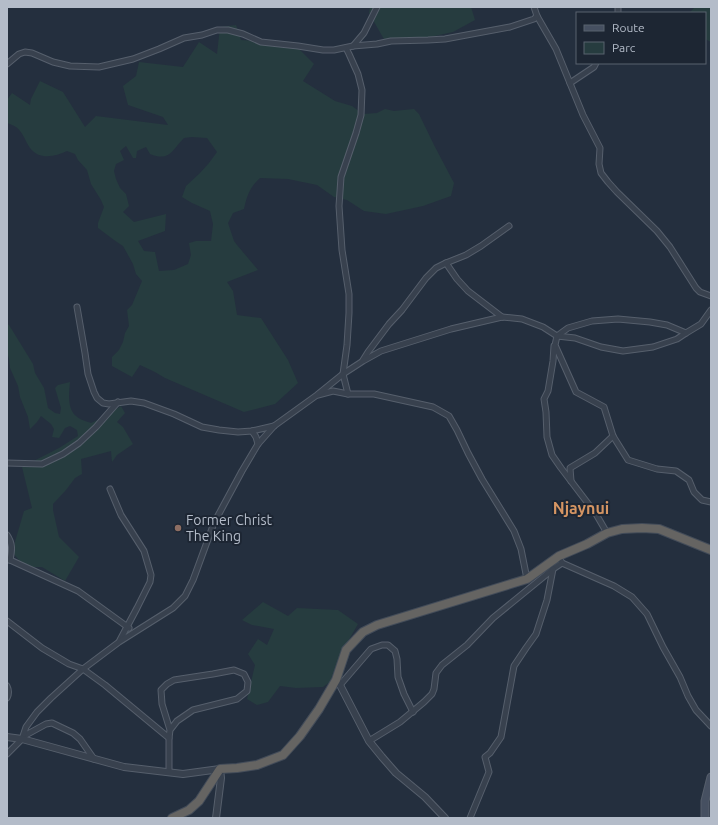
<svg xmlns="http://www.w3.org/2000/svg" width="718" height="825" viewBox="0 0 718 825" font-family="Ubuntu,sans-serif">
  <rect width="100%" height="100%" fill="#242f3e"/>
  <g fill="#263c3f" fill-rule="evenodd">
    <polygon points="370,7 471,7 475,20 453,32 430,37 415,44 397,41 385,41 369,13"/>
    <polygon points="695,7 711,7 711,42 705,39 705,13 689,13"/>
    <path d="M236,25L241,40L271,42L293,43L314,64L303,81L335,101L352,106L363,114L377,113L385,109L394,111L414,109L419,114L434,145L454,183L451,196L423,206L386,214L364,211L347,200L334,197L317,185L288,179L260,178C250,187 247,195 244,209L233,213L228,223L234,241L237,245L258,270L227,282L233,291L237,315L261,318L288,360L298,383L275,404L244,412L165,378L155,372L140,365L132,377L112,366V357L119,350L123,342L125,333L129,326L127,310L132,305L142,281L136,274L133,264L123,246L114,240L98,228V223L104,207L101,200L91,184L87,170L78,160L75,154L67,151C55,157 39,160 30,148C25,141 23,132 16,127C13,125 10,124 7,123V100L12,93L30,105L31,99L40,81L63,92L85,127L96,116L168,125L163,117L128,105L123,86L136,76L139,62L183,67L199,42L217,54L220,27ZM192,137L207,138L217,152L209,163L200,173L186,186L182,197L192,203L210,211L213,224L211,241H196L189,243L191,255L188,264L174,270L159,271L155,252L144,251L138,241L165,231L166,214L134,222L123,212L129,206L126,194L120,188L116,179L114,171L116,164L124,160L120,151L126,146L133,158H136L137,151L146,147L150,154C170,162 172,150 184,138Z"/>
    <path d="M7,324L9,325L33,364L35,373L44,388L48,408L55,413L60,414L61,408L55,388L58,385L70,382C69,393 67,409 76,416C80,420 86,421 91,423L104,417L121,406L125,413L117,422L123,427L133,444L117,455L112,462L111,451L81,459L82,474L75,478L66,490L53,504V510L59,537L79,557L65,581L42,567H25L12,552L24,511L32,508L22,467L59,448L78,436L77,430L70,426L65,428L59,438L52,437L54,429L51,424L41,416L37,422L30,429L28,417L20,397L18,386L10,368L9,359L7,352Z"/>
    <polygon points="263,602 288,616 297,608 338,610 358,624 339,657 330,682 323,687 296,688 280,686 268,702 257,705 247,699 255,665 248,654 258,639 267,645 274,629 252,625 242,620"/>
  </g>
  <g fill="none" stroke-linecap="round" stroke-linejoin="round">
    <g stroke="#565f6c" stroke-width="7">
      <g id="minor">
        <polyline points="534,7 537,16 556,49 583,115 600,148 599,164 601,173 608,182 617,192 657,231 670,247 696,288 700,292 711,296"/>
        <polyline points="618,7 618,13"/>
        <polyline points="353,46 364,33 377,7"/>
        <polyline points="346,48 349,54 358,74 362,90 361,115 356,133 341,177 339,206 342,250 349,294 349,313 347,345 343,374 348,394"/>
        <polyline points="7,64 19,54 25,52 32,53 53,62 70,66 99,67 133,59 159,49 184,38 202,35 217,30 228,30 243,34 261,42 298,46 323,50 334,50 353,46 377,44 391,41 428,40 445,39 510,27 534,19 537,16"/>
        <polyline points="570,83 594,67 596,63"/>
        <polyline points="446,263 457,279 468,291 502,317"/>
        <polyline points="77,307 85,353 88,374 94,392 97,398 103,403 109,404 131,401 144,403 174,414 202,427 219,430 238,432 252,431 274,426"/>
        <polyline points="686,333 667,325 650,322 618,319 592,321 568,328 557,336 555,345 576,392 604,407 613,436 628,460 657,469 676,471 689,480 694,492 702,500 711,502"/>
        <polyline points="554,346 553,361 548,391 544,399 546,412 547,437 552,455 561,468 596,514 607,533"/>
        <polyline points="363,360 368,352 389,324 402,310 426,278 436,268 446,263 466,255 481,246 509,226"/>
        <polyline points="318,395 333,391 348,394 374,394 433,407 449,416 457,430 468,453 482,479 514,531 521,549 527,579"/>
        <polyline points="252,431 256,437 258,444"/>
        <polyline points="7,463 42,464 63,454 79,443 96,427 118,402"/>
        <polyline points="571,481 570,468 595,453 613,436"/>
        <polyline points="110,489 121,515 144,551 151,575 150,582 137,608 120,640"/>
        <path d="M7,535C13,544 12,550 10,560"/>
        <polyline points="7,560 10,560 78,591 129,628"/>
        <polyline points="561,561 562,563 614,586 632,597 647,614 663,647 680,677 688,696 696,710 711,726"/>
        <polyline points="7,621 42,648 69,664 83,669"/>
        <polyline points="340,685 371,649 382,645 388,645 395,651 397,659 398,677 404,694 413,712"/>
        <path d="M7,686C9,690 9,694 7,698"/>
        <polyline points="24,736 46,724 52,723 73,733 80,739 94,759"/>
        <polyline points="169,738 170,730 162,704 161,690 167,684 174,680 213,674 234,670 244,674 248,682 247,691 237,699 193,710 177,721 170,730"/>
        <polyline points="369,741 400,722 424,702 432,694 434,689 436,673 442,665 467,645 493,618 553,569 562,563"/>
        <polyline points="7,754 22,739 26,727 37,712 51,698 83,669"/>
        <polyline points="169,772 169,738 105,685 83,669 119,642 173,608 185,596 193,580 196,572 214,523 242,471 258,444 274,426 317,395 343,374 363,361 381,351 451,329 502,317 522,319 543,327 557,336 575,338 601,347 623,351 653,347 677,339 686,333 701,324 711,310"/>
        <polyline points="470,818 489,772 485,757 490,753 501,737 514,666 526,648 536,634 547,600 553,569"/>
      </g>
    </g>
    <g stroke="#565f6c" stroke-width="8">
      <g id="tertiary">
        <polyline points="336,680 340,685 369,741 382,757 396,773 425,797 445,818"/>
        <polyline points="7,737 22,739 124,767 183,774 220,769 221,778 216,818"/>
      </g>
    </g>
    <g stroke="#565f6c" stroke-width="9">
      <polyline id="secondary" points="705,818 705,801 711,777"/>
    </g>
    <g stroke="#434c59" stroke-width="10">
      <polyline id="trunk" points="172,818 189,810 199,801 220,769 237,768 257,765 283,755 300,736 319,709 336,680 346,650 363,632 377,625 527,579 559,556 587,544 607,533 622,529 642,528 659,529 711,550"/>
    </g>
    <use href="#minor" stroke="#38414e" stroke-width="5"/>
    <use href="#tertiary" stroke="#38414e" stroke-width="6"/>
    <use href="#secondary" stroke="#465061" stroke-width="7"/>
    <use href="#trunk" stroke="#656462" stroke-width="8"/>
  </g>
  <circle fill="#8d6e63" stroke="#1d2633" stroke-width="1.5" cx="178" cy="528" r="4"/>
  <g text-anchor="middle" dominant-baseline="central" stroke-width="4" stroke-linejoin="round" paint-order="stroke">
    <g font-size="14" fill="#b4bcc9" stroke="#1d2633" text-anchor="start">
      <text x="186" y="520">Former Christ<tspan x="186" dy="16">The King</tspan></text>
    </g>
    <g font-size="16" font-weight="bold" fill="#d59563" stroke="#1d2633">
      <text x="581" y="508">Njaynui</text>
    </g>
  </g>
  <rect width="718" height="825" fill="none" stroke="#b4bcc9" stroke-width="16"/>
  <rect x="576" y="12" width="130" height="52" fill="#1d2633" stroke="#59626f"/>
  <rect x="584" y="25" width="20" height="6" fill="#465061" stroke="#59626f"/>
  <text x="612" y="32" font-size="12" fill="#b4bcc9">Route</text>
  <rect x="584" y="42" width="20" height="12" fill="#263c3f" stroke="#59626f"/>
  <text x="612" y="52" font-size="12" fill="#b4bcc9">Parc</text>
</svg>
